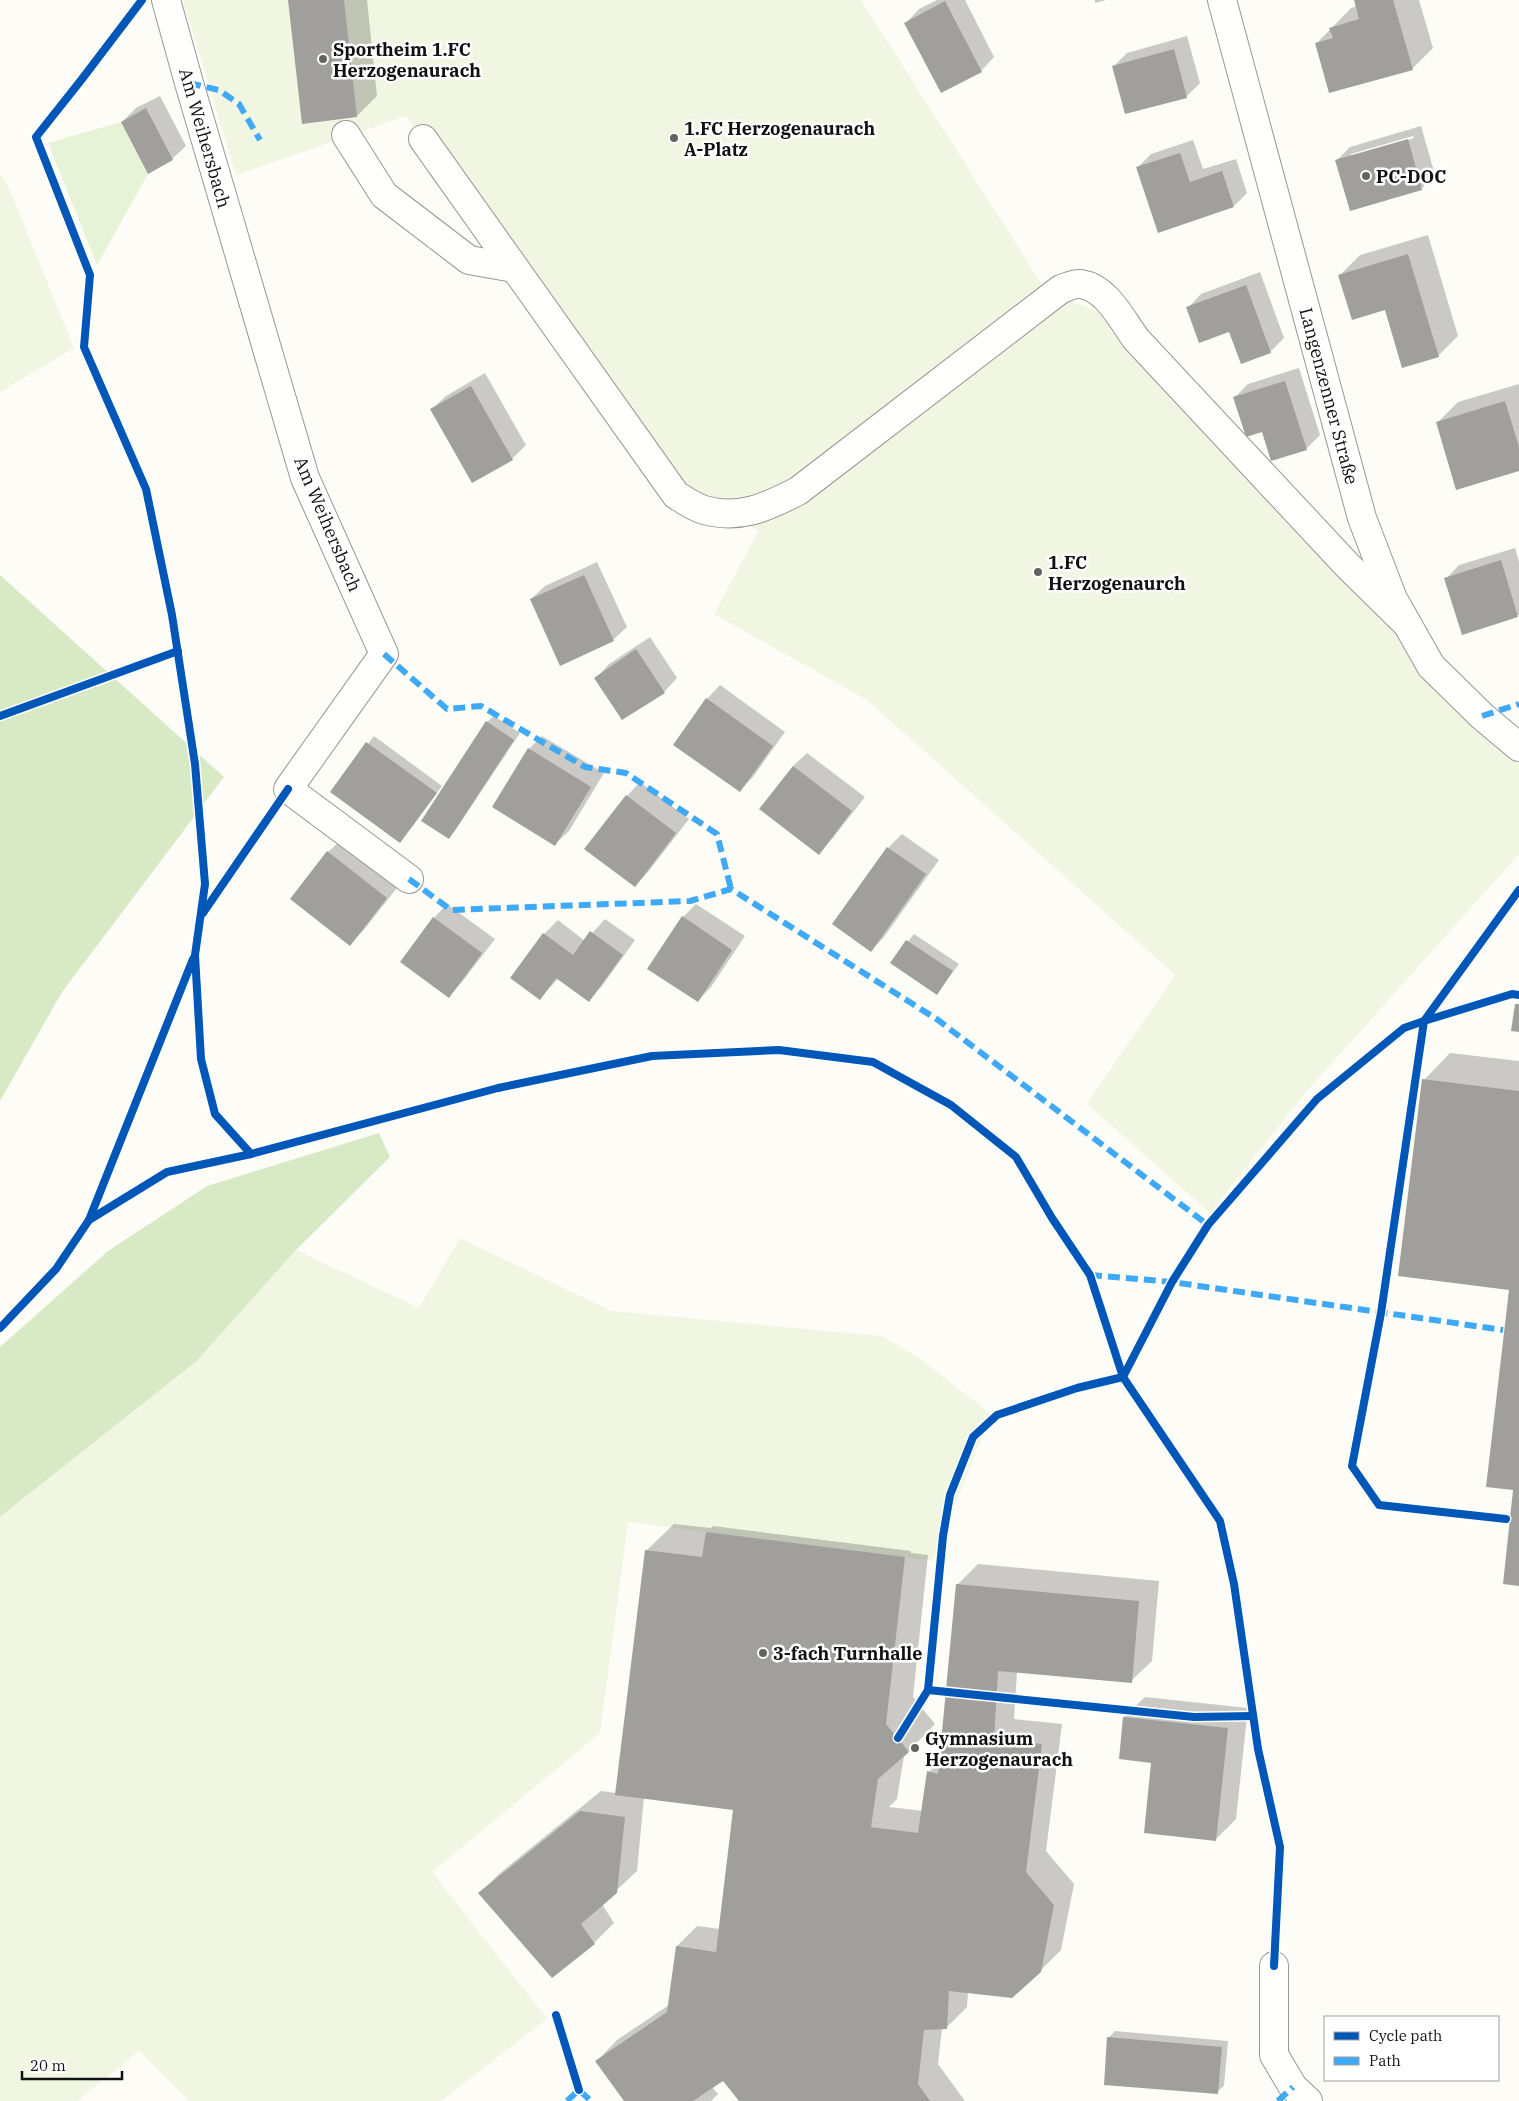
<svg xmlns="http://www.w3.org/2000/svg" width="1519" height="2101" viewBox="0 0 1519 2101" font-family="'IBM Plex Serif',serif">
  <rect width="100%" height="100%" fill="#fdfcf7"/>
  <polygon fill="#e7f3d7" points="121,122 148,174 97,265 48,143"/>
  <g fill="#d8eac5">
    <polygon points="0,575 224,777 62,992 0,1101"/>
    <polygon points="379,1133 390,1157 296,1250 197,1361 0,1517 0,1347 108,1251 207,1186"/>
  </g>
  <g fill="#f0f6e1">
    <polygon points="183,0 861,0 1048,294 1098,311 1388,625 1423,677 1472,727 1519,765 1519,854 1306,1092 1210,1213 1087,1104 1175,975 867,700 714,614 759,530 689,501 406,116 236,175"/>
    <polygon points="0,174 6,181 74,348 0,392"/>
    <polygon points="460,1238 611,1311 882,1336 919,1358 991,1414 933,1561 628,1522 600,1733 432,1872 547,2019 441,2101 189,2101 139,2051 77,2101 0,2101 0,1517 197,1361 296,1250 419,1308"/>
  </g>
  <g fill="#0003" fill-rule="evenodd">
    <polygon points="289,0 367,0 377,96 357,116 303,122"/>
    <polygon points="937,0 965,0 994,57 981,71 906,23 919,9"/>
    <polygon points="1095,0 1106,0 1095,3"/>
    <polygon points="1356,0 1419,0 1433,48 1412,69 1316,44 1351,8 1357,6"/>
    <polygon points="1187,36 1200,83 1186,97 1114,66 1127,53"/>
    <polygon points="160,96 186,146 172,159 122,122 136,108"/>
    <path d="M1421,126L1435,175L1422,188L1351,210L1336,161L1350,147ZM1413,136L1414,138L1351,157V154Z"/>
    <polygon points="1193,140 1203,169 1236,159 1247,193 1234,206 1138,167 1151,154"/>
    <polygon points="1428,235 1458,336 1438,356 1386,309 1339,276 1360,255"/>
    <polygon points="1260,272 1284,338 1270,352 1188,308 1201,294"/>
    <polygon points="1299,368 1320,435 1306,449 1263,430 1235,397 1248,384"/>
    <polygon points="485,373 526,445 512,459 432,409 446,396"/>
    <polygon points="1519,384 1519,469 1437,423 1458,402"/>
    <polygon points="1515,548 1519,562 1519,615 1462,633 1446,579 1459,565"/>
    <polygon points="597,562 627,627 613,640 531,599 545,586"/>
    <polygon points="650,637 677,678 664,692 596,678 609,664"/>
    <polygon points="720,685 785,732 753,777 740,790 707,699"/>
    <polygon points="494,716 520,733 455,831 449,837 487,722"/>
    <polygon points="374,736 442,786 400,842 332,792"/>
    <polygon points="542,736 604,773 569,831 555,844 529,749"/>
    <polygon points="807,753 865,797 832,839 819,853 793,766"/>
    <polygon points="640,782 689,819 648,872 635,886 627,796"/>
    <polygon points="902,834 939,860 884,937 871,951 833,924 888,848"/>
    <polygon points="342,839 400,884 363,931 350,944 328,852"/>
    <polygon points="447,904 495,939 462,982 449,996 434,918"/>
    <polygon points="696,904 745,936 711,987 698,1001 683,917"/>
    <polygon points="605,919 635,940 602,986 589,1000 559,978 540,998 544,934 558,920 585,941"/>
    <polygon points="914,934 959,964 937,993 892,963"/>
    <polygon points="1450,1053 1519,1061 1519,1584 1510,1291 1424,1080"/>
    <polygon points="674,1524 711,1528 713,1526 911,1551 911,1553 928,1555 913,1697 935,1724 904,1756 897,1799 889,1807 923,1811 929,1772 940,1760 958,1584 978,1564 1159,1581 1152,1661 1131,1681 1017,1672 1014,1719 1062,1724 1046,1851 1074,1884 1061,1950 1040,1971 968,1992 967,2007 947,2027 942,2028 938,2064 965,2101 740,2101 724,2079 712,2087 718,2094 711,2101 626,2101 597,2061 617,2040 669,2005 677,1946 697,1926 720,1929 736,1809 644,1797 637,1871 602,1904 614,1923 594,1943 480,1893 500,1873 601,1791 616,1793 647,1550"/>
    <polygon points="1145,1697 1248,1708 1236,1819 1215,1840 1153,1762 1124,1717"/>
    <polygon points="1115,2031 1228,2041 1224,2086 1217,2092 1108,2038"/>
  </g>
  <g fill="#a19f9c">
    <polygon points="288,0 344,0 357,117 302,124"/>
    <polygon points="1354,0 1393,0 1413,70 1329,93 1315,43 1333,38 1329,28 1359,19"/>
    <polygon points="945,1 982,72 941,93 904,23"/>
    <polygon points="1174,49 1187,98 1125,114 1112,66"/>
    <polygon points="146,108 173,160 148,174 121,122"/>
    <polygon points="1408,139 1422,190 1350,211 1335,160"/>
    <polygon points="1180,153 1190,182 1222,171 1234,207 1158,233 1136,167"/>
    <polygon points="1408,254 1439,357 1402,368 1385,310 1352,320 1338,275"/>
    <polygon points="1246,285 1271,353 1241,364 1229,332 1199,343 1186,307"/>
    <polygon points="1285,381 1307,450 1271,461 1262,432 1246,437 1233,397"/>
    <polygon points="471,386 513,460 472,483 430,409"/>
    <polygon points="1505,401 1519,447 1519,471 1456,490 1436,422"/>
    <polygon points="1501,560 1518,617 1462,635 1444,578"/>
    <polygon points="584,575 614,641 560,666 530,599"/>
    <polygon points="636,649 665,693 622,720 594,678"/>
    <polygon points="706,698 773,746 740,792 673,745"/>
    <polygon points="486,721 514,740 449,839 421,821"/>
    <polygon points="366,742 437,793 400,843 330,792"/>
    <polygon points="528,748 591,787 555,846 492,807"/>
    <polygon points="793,766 852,811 819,855 759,809"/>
    <polygon points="626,795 676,833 635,887 584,849"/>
    <polygon points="887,847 926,874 871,952 832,924"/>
    <polygon points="327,851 387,898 350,946 290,899"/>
    <polygon points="682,916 732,950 698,1002 647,969"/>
    <polygon points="433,917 482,953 449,998 400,962"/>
    <polygon points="590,931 623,955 589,1002 556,978 540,1000 510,978 543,933 573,955"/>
    <polygon points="906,940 953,971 937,995 890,963"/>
    <polygon points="1515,1004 1519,1004 1519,1032 1511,1031"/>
    <polygon points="1422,1079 1519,1091 1519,1586 1503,1584 1513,1490 1486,1487 1509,1290 1398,1276"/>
    <polygon points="706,1532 905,1557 886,1724 909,1752 878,1779 871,1827 918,1833 927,1771 938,1774 956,1584 1139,1601 1132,1683 998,1671 994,1739 1042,1744 1026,1872 1054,1905 1041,1972 1012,1998 949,1991 947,2029 924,2030 918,2084 930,2101 739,2101 723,2081 693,2101 624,2101 595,2061 667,2012 676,1946 716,1952 733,1810 615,1795 645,1550 702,1557"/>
    <polygon points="1123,1717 1228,1728 1216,1841 1144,1833 1151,1763 1119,1759"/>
    <polygon points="580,1811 625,1817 617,1893 581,1924 595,1944 552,1978 478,1893"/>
    <polygon points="1107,2037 1222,2047 1218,2094 1104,2085"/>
  </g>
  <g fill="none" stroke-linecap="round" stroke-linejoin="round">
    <g stroke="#979795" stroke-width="30">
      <g id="minor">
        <polyline points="166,0 189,83 305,478 384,654 288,789 409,879"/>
        <polyline points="1222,0 1362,518 1393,599 1431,666 1482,716 1519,747"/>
        <polyline points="346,135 384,195 469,260 514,268"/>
        <path d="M423,139L676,495C684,500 694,507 704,510C740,520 767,507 798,491L1061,289C1067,287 1075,283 1081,284C1107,288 1122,320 1136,339L1347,565L1407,624"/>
        <polyline points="1274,1966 1274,2055 1293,2087 1308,2101"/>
      </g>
    </g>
    <use href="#minor" stroke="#fffffe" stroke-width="28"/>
    <g stroke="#3fa9f5" stroke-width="6" stroke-dasharray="12 6" stroke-linecap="butt">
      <polyline points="189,83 219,90 239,104 260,140"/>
      <polyline points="384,654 447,709 481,706 585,767 626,773 717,834 731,889"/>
      <polyline points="1482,716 1519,704"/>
      <polyline points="409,879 451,910 690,901 731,889 938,1020 1208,1225"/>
      <polyline points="1090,1275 1172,1282 1503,1330"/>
      <polyline points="567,2101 579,2090 591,2101"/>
      <polyline points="1278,2101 1293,2087"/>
    </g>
    <g stroke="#fff" stroke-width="11">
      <g id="cycleway">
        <polyline points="142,0 82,79 36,137 90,275 84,347 146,489 172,615 195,764 205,884 195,955 201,1059 215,1114 251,1154"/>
        <polyline points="0,716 178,651"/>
        <polyline points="203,913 288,789"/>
        <polyline points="89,1220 167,1172 251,1154 498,1088 652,1056 779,1050 873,1062 951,1105 1016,1157 1052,1218 1090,1275 1123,1377"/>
        <polyline points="0,1328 56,1269 89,1220 193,959"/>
        <polyline points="1123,1377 1172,1282 1208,1225 1317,1099 1404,1028 1424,1021 1519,890"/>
        <polyline points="1506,1519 1379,1505 1352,1466 1381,1313 1424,1021 1512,994 1519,995"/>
        <polyline points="928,1690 1194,1717 1253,1716"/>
        <polyline points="898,1738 928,1690 943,1536 950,1495 973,1437 997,1415 1077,1388 1123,1377 1220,1521 1234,1584 1258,1749 1280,1847 1274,1966"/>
        <polyline points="556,2015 579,2090"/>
      </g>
    </g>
    <use href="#cycleway" stroke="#0057b8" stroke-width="8"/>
  </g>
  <g fill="#646362" stroke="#fff" stroke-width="2">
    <circle cx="323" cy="59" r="5"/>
    <circle cx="674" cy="138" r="5"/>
    <circle cx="1366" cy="176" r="5"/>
    <circle cx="1038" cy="572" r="5"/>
    <circle cx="763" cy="1653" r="5"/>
    <circle cx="915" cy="1748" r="5"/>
  </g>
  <g text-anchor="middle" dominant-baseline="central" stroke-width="5" stroke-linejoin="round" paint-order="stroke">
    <g font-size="18" font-weight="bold" fill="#111" stroke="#fff" text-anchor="start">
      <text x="333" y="49">Sportheim 1.FC<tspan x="333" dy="21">Herzogenaurach</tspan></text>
      <text x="684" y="128">1.FC Herzogenaurach<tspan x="684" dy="21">A-Platz</tspan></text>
      <text x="1376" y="176">PC-DOC</text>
      <text x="1048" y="562">1.FC<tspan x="1048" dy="21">Herzogenaurch</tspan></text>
      <text x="773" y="1653">3-fach Turnhalle</text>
      <text x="925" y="1738">Gymnasium<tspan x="925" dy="21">Herzogenaurach</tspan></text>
    </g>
    <g font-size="18" fill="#111" stroke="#fff">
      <text transform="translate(205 138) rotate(74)">Am Weihersbach</text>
      <text transform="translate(1329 396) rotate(75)">Langenzenner Straße</text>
      <text transform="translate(328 524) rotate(67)">Am Weihersbach</text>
    </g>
  </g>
  <rect x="1324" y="2016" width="175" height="65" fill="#ffffff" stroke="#a0a0a0"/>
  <rect x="1334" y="2032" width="25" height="8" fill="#0057b8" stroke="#a0a0a0"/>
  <text x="1369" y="2041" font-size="15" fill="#111111">Cycle path</text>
  <rect x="1334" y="2057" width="25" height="8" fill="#3fa9f5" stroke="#a0a0a0"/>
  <text x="1369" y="2066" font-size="15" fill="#111111">Path</text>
  <path d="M22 2071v8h100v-8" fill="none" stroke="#111111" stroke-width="2.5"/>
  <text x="30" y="2071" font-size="15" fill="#111111" stroke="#ffffff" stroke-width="4" paint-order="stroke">20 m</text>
</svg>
